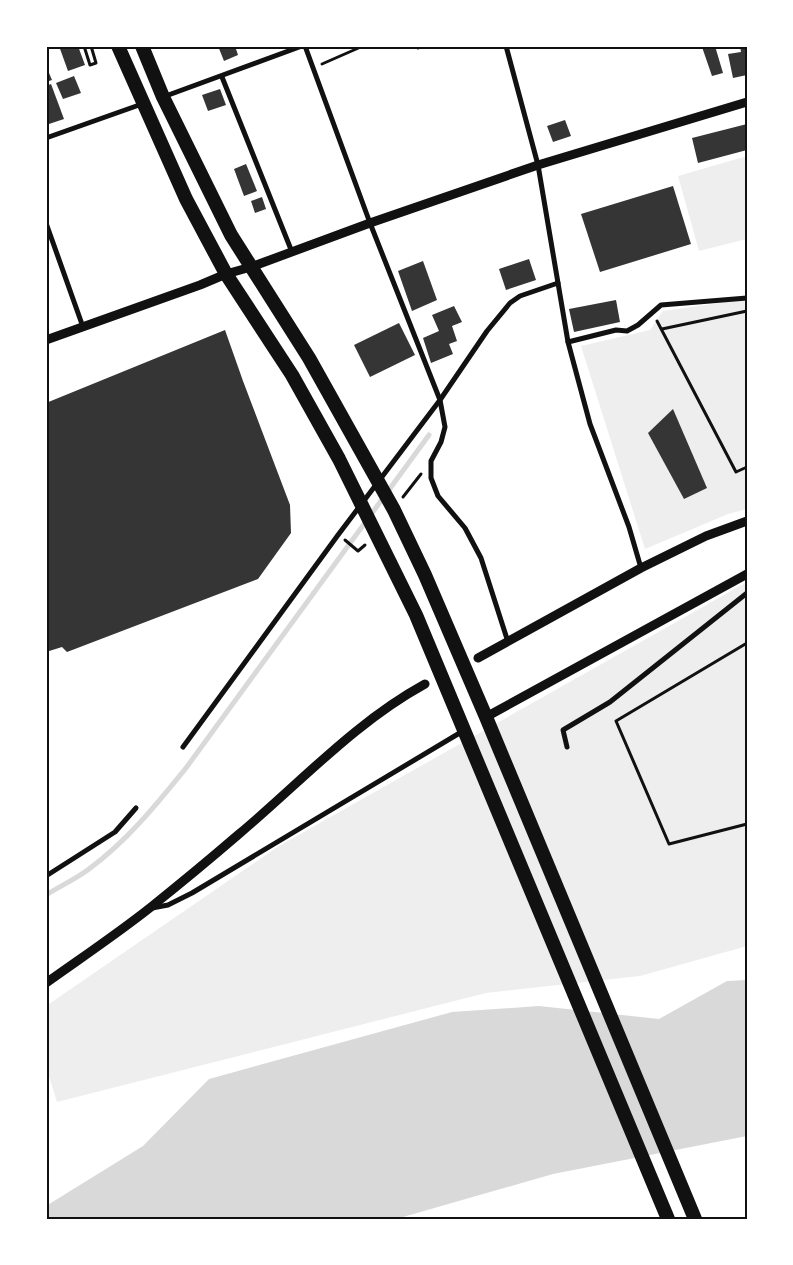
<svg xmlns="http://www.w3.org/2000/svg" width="793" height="1265" viewBox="0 0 793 1265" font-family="Inter,sans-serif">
  <rect width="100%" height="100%" fill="#fff"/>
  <g fill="#eee">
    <polygon points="747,156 747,239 699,251 678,176"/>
    <polygon points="747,299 747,509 728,514 645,549 581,346 650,330 663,311"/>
    <polygon points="747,582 747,946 640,976 486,993 57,1102 46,1067 46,1006 279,846"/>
  </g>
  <polygon fill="#d9d9d9" points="747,980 747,1136 553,1174 396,1219 46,1219 46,1206 143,1146 209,1079 452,1012 539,1006 659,1019 727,981"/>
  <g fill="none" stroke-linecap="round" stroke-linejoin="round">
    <path stroke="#d9d9d9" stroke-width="5" d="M46,895C60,886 76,879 89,869C127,841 156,805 186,768L429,435"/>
  </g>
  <g fill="#353535">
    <polygon points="59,46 78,46 85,65 68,71"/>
    <polygon points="218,46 235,46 238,55 224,61"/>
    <polygon points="706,46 715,46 723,73 712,76 702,47"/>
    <polygon points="740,46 747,46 747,75 733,78 728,54 741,52"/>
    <polygon points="46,66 52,80 46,82"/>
    <polygon points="74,76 81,93 63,99 56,83"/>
    <polygon points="51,84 64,119 46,125 46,86"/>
    <polygon points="220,89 226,105 208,111 202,95"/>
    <polygon points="565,120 571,136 553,142 547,126"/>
    <polygon points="747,124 747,150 698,163 692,138"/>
    <polygon points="246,164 257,191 244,196 234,169"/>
    <polygon points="673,186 691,244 600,272 581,214"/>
    <polygon points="262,197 266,209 255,213 251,201"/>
    <polygon points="529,259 536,280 506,290 499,269"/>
    <polygon points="423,261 437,300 412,311 398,271"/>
    <polygon points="616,300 620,322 574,332 569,309"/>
    <polygon points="454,306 462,322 452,326 457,341 449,344 453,354 431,363 423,338 439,331 432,315"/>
    <polygon points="399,323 415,355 370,377 354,345"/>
    <polygon points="225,330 243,381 290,505 291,533 258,579 67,652 62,647 46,652 46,403"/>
    <polygon points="673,409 707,488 684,499 648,433"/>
  </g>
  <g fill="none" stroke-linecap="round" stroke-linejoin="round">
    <g stroke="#111" stroke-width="3">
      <polyline points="84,46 90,65 96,63 91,46"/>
      <polyline points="418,46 418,48"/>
      <polyline points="322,64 363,46"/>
      <polyline points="657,321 736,472 747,467"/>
      <polyline points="662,329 747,311"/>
      <polyline points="403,497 421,474"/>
      <polyline points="345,540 358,551 365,545"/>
      <polyline points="747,643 616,721 669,844 747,824"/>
    </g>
    <g stroke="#111" stroke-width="5">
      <polyline points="305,46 370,223 440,400 445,427 441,442 431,461 431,478 438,496 465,528 481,558 508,642"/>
      <polyline points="506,46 538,165 568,342 590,424 629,527 641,568"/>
      <polyline points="222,77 292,252"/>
      <polyline points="163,97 302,46"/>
      <polyline points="46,138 142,104"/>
      <polyline points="46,223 83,327"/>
      <polyline points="568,342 616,330 627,331 638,325 661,305 747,298"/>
      <polyline points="183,747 338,535 440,400 487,331 510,303 520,296 558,283"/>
      <polyline points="567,747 563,730 610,702 747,593"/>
      <polyline points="46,876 115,832 136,808"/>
      <polyline points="152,908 168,905 192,893 463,731"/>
    </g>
    <g stroke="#111" stroke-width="9">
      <polyline points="46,340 200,285 226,274 251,267 370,223 538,165 747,102"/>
      <polyline points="478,658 641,568 706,536 747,521"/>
      <polyline points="486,717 747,574"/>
      <path d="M46,983C81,958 117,934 151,907C181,883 210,859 239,834C300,783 354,723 425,684"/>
    </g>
    <g stroke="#111" stroke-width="14">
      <polyline points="118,46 186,199 226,274 292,375 339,459 416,615 668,1219"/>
      <polyline points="142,46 163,97 231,235 309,358 394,510 425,575 486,717 695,1219"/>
    </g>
  </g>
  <rect width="793" height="1265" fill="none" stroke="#ffffff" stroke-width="95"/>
  <rect x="48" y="48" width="698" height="1170" fill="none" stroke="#111" stroke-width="2"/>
</svg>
